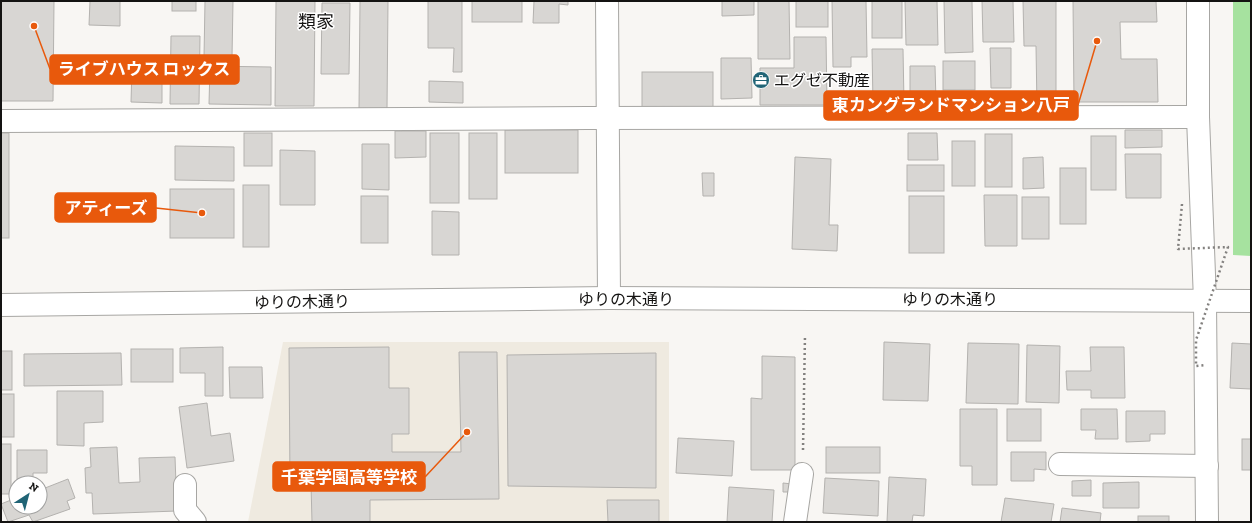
<svg xmlns="http://www.w3.org/2000/svg" width="1252" height="523" viewBox="0 0 1252 523" font-family="'Zilla Slab','Noto Sans JP',serif">
  <rect width="100%" height="100%" fill="#f8f6f3"/>
  <polygon fill="#efeae0" points="283,342 669,342 669,522 248,522"/>
  <polygon fill="#a6e29f" points="1233,1 1251,1 1251,256 1233,255"/>
  <g fill="#d8d6d3" stroke="#b4b2af">
    <polygon points="1,1 54,1 53,101 1,101"/>
    <polygon points="90,1 120,1 120,26 89,25"/>
    <rect x="172" y="1" width="24" height="10"/>
    <polygon points="205,1 233,1 232,57 204,57"/>
    <polygon points="276,1 315,1 314,106 275,106"/>
    <polygon points="360,1 388,1 387,109 359,109"/>
    <polygon points="428,1 462,1 462,72 453,72 454,48 428,48"/>
    <rect x="472" y="1" width="50" height="21"/>
    <polygon points="534,1 568,1 568,5 559,4 559,23 533,23"/>
    <polygon points="722,1 754,1 754,15 722,16"/>
    <polygon points="758,1 789,1 790,59 758,59"/>
    <rect x="796" y="1" width="32" height="26"/>
    <polygon points="832,1 866,1 867,57 851,57 851,67 833,67"/>
    <rect x="872" y="1" width="30" height="37"/>
    <polygon points="905,1 937,1 938,45 906,45"/>
    <polygon points="944,1 972,1 973,52 945,53"/>
    <polygon points="982,1 1013,1 1014,42 983,42"/>
    <polygon points="1023,1 1056,1 1056,108 1037,108 1036,46 1024,46"/>
    <polygon points="1073,1 1156,1 1157,22 1120,22 1121,59 1157,59 1158,102 1074,102"/>
    <polygon points="322,3 350,3 349,74 321,74"/>
    <polygon points="171,36 200,36 199,104 170,104"/>
    <polygon points="794,37 826,37 827,105 760,105 760,68 794,68"/>
    <polygon points="990,48 1011,48 1011,88 991,88"/>
    <polygon points="872,49 903,49 904,103 873,103"/>
    <polygon points="721,58 751,58 752,98 721,99"/>
    <rect x="943" y="61" width="32" height="29"/>
    <polygon points="210,66 271,67 271,105 209,104"/>
    <polygon points="910,66 935,66 936,101 910,101"/>
    <polygon points="132,68 162,68 162,103 131,102"/>
    <rect x="642" y="72" width="71" height="39"/>
    <polygon points="429,81 463,82 463,103 429,102"/>
    <rect x="505" y="130" width="73" height="43"/>
    <polygon points="1125,130 1162,130 1162,147 1125,148"/>
    <polygon points="395,131 426,131 426,157 395,158"/>
    <rect x="1" y="133" width="8" height="105"/>
    <rect x="244" y="133" width="28" height="33"/>
    <rect x="430" y="133" width="29" height="70"/>
    <rect x="469" y="133" width="28" height="66"/>
    <polygon points="908,133 937,133 938,160 908,160"/>
    <rect x="985" y="134" width="27" height="53"/>
    <rect x="1091" y="136" width="25" height="54"/>
    <rect x="952" y="141" width="23" height="45"/>
    <polygon points="362,144 389,144 389,190 362,189"/>
    <polygon points="175,146 234,147 234,181 175,180"/>
    <polygon points="280,150 315,151 315,205 280,205"/>
    <polygon points="1125,154 1161,154 1161,198 1126,198"/>
    <polygon points="795,157 831,159 829,225 838,225 837,251 792,249"/>
    <polygon points="1043,157 1044,188 1023,189 1023,158"/>
    <rect x="907" y="165" width="37" height="26"/>
    <rect x="1060" y="168" width="26" height="56"/>
    <polygon points="702,173 714,173 714,196 703,196"/>
    <rect x="243" y="185" width="26" height="62"/>
    <rect x="170" y="189" width="64" height="49"/>
    <polygon points="984,195 1017,195 1017,246 985,246"/>
    <rect x="361" y="196" width="27" height="47"/>
    <rect x="909" y="196" width="35" height="57"/>
    <rect x="1022" y="197" width="27" height="42"/>
    <polygon points="432,211 459,212 459,255 432,255"/>
    <polygon points="884,342 930,344 928,401 883,400"/>
    <polygon points="968,343 1019,344 1018,404 966,403"/>
    <polygon points="1232,343 1251,344 1251,389 1230,388"/>
    <polygon points="1027,345 1060,346 1059,403 1026,402"/>
    <polygon points="223,347 223,396 205,396 205,373 180,373 180,348"/>
    <polygon points="389,347 389,388 409,388 409,434 392,434 392,452 461,452 459,352 497,352 499,499 370,500 370,522 312,522 311,483 290,483 289,348"/>
    <polygon points="1090,347 1124,347 1125,398 1091,398 1091,390 1067,390 1066,371 1091,371"/>
    <rect x="131" y="349" width="42" height="33"/>
    <rect x="1" y="351" width="11" height="39"/>
    <polygon points="121,353 122,385 24,386 24,354"/>
    <polygon points="656,353 656,488 508,486 507,355"/>
    <polygon points="762,356 795,357 795,470 751,470 751,398 762,399"/>
    <polygon points="229,367 262,367 263,398 230,398"/>
    <polygon points="57,391 103,391 103,422 84,423 84,446 57,445"/>
    <rect x="1" y="394" width="13" height="43"/>
    <polygon points="207,403 211,436 230,433 234,461 187,468 179,407"/>
    <polygon points="960,409 997,409 997,485 972,485 972,466 960,466"/>
    <rect x="1007" y="409" width="34" height="32"/>
    <polygon points="1081,409 1117,409 1118,439 1095,439 1096,430 1081,430"/>
    <polygon points="1126,411 1165,411 1165,434 1150,434 1150,441 1126,442"/>
    <polygon points="678,438 734,441 732,476 676,473"/>
    <rect x="1242" y="439" width="9" height="31"/>
    <rect x="1" y="444" width="10" height="50"/>
    <polygon points="117,447 119,483 140,482 139,458 175,457 177,511 93,514 92,493 86,493 85,468 91,467 90,448"/>
    <rect x="826" y="447" width="54" height="26"/>
    <polygon points="17,450 47,450 47,473 33,473 33,481 17,481"/>
    <polygon points="1011,452 1046,452 1046,470 1034,469 1034,481 1011,481"/>
    <polygon points="889,477 926,479 924,516 913,515 912,522 887,522"/>
    <polygon points="825,478 879,481 878,516 823,513"/>
    <polygon points="68,479 75,498 67,501 70,509 33,522 29,515 8,522 1,504 16,498 16,507 40,507 40,490"/>
    <polygon points="1091,480 1091,496 1072,496 1072,481"/>
    <polygon points="1139,482 1139,508 1103,508 1103,483"/>
    <polygon points="783,483 792,484 792,492 783,492"/>
    <polygon points="729,487 774,490 772,522 727,522"/>
    <polygon points="1005,498 1054,504 1051,522 1001,522"/>
    <polygon points="607,500 659,500 659,522 608,522"/>
    <polygon points="1062,508 1101,513 1100,522 1060,522"/>
    <rect x="1138" y="516" width="31" height="6"/>
  </g>
  <g fill="none" stroke-linecap="round" stroke-linejoin="round">
    <g stroke="#a7a6a3" stroke-width="24">
      <g id="minor">
        <polyline points="607,1 609,298"/>
        <polyline points="1198,1 1198,117 1205,301 1207,522"/>
        <polyline points="1,121 588,118 1198,117"/>
        <polyline points="1,305 609,298 1251,301"/>
        <polyline points="1060,464 1207,466"/>
        <polyline points="185,485 185,510 195,522"/>
        <polyline points="795,522 802,474"/>
      </g>
    </g>
    <polyline stroke="#83817f" stroke-width="2.5" stroke-dasharray="2 3" stroke-linecap="butt" points="803,450 805,335"/>
    <use href="#minor" stroke="#fff" stroke-width="22"/>
    <polyline stroke="#83817f" stroke-width="2.5" stroke-dasharray="2 3" stroke-linecap="butt" points="1182,204 1178,249 1228,247 1196,340 1196,366 1206,365"/>
  </g>
  <defs>
    <g id="office-disc" transform="scale(0.9)"><circle r="9.5" fill="#206476" stroke="#fff"/><path d="M-6-3h4V-5.5h4V-3h4V5H-6ZM-1-4.5V-3h2v-1.5ZM-6 0V1H6V0Z" fill="#fff"/></g>
  </defs>
  <g fill-rule="evenodd">
    <use href="#office-disc" x="761" y="80"/>
  </g>
  <g text-anchor="middle" dominant-baseline="central" stroke-width="3" stroke-linejoin="round" paint-order="stroke">
    <g font-size="16" fill="#141312" stroke="#fff" text-anchor="start">
      <text x="774" y="80">エグゼ不動産</text>
    </g>
    <g font-size="16" fill="#141312" stroke="#fff">
      <text x="626" y="299">ゆりの木通り</text>
      <text x="950" y="299">ゆりの木通り</text>
      <text transform="translate(302 302) rotate(-1)">ゆりの木通り</text>
    </g>
    <g font-size="18" fill="#141312" stroke="#fff">
      <text x="316" y="22">類家</text>
    </g>
  </g>
  <path fill="none" stroke="#e8590c" stroke-width="1.5" d="M34 26L50 69M1097 41L1078 105M202 213L156 208M467 432L425 477"/>
  <g fill="#e8590c" stroke="#fff" stroke-width="1.5">
    <circle cx="34" cy="26" r="4"/>
    <circle cx="1097" cy="41" r="4"/>
    <circle cx="202" cy="213" r="4"/>
    <circle cx="467" cy="432" r="4"/>
  </g>
  <g fill="#e8590c" stroke="#e8590c" stroke-width="1.5">
    <rect x="50" y="55" width="189" height="29" rx="4"/>
    <rect x="824" y="91" width="254" height="29" rx="4"/>
    <rect x="55" y="193" width="101" height="29" rx="4"/>
    <rect x="273" y="462" width="152" height="29" rx="4"/>
  </g>
  <g font-size="17" text-anchor="middle" font-weight="bold" fill="#fff">
    <text x="144" y="75">ライブハウス ロックス</text>
    <text x="951" y="111">東カングランドマンション八戸</text>
    <text x="106" y="214">アティーズ</text>
    <text x="349" y="483">千葉学園高等学校</text>
  </g>
  <rect width="1252" height="523" fill="none" stroke="#141312" stroke-width="4"/>
  <g transform="translate(28 495) rotate(36)"><circle r="19" fill="#ffffff" stroke="#a1a1a0"/>
  <path d="M0-3L7 15L0 10L-7 15Z" fill="#206476"/>
  <text y="-6" font-size="11" font-weight="bold" text-anchor="middle" fill="#141312">N</text>
  </g>
</svg>
